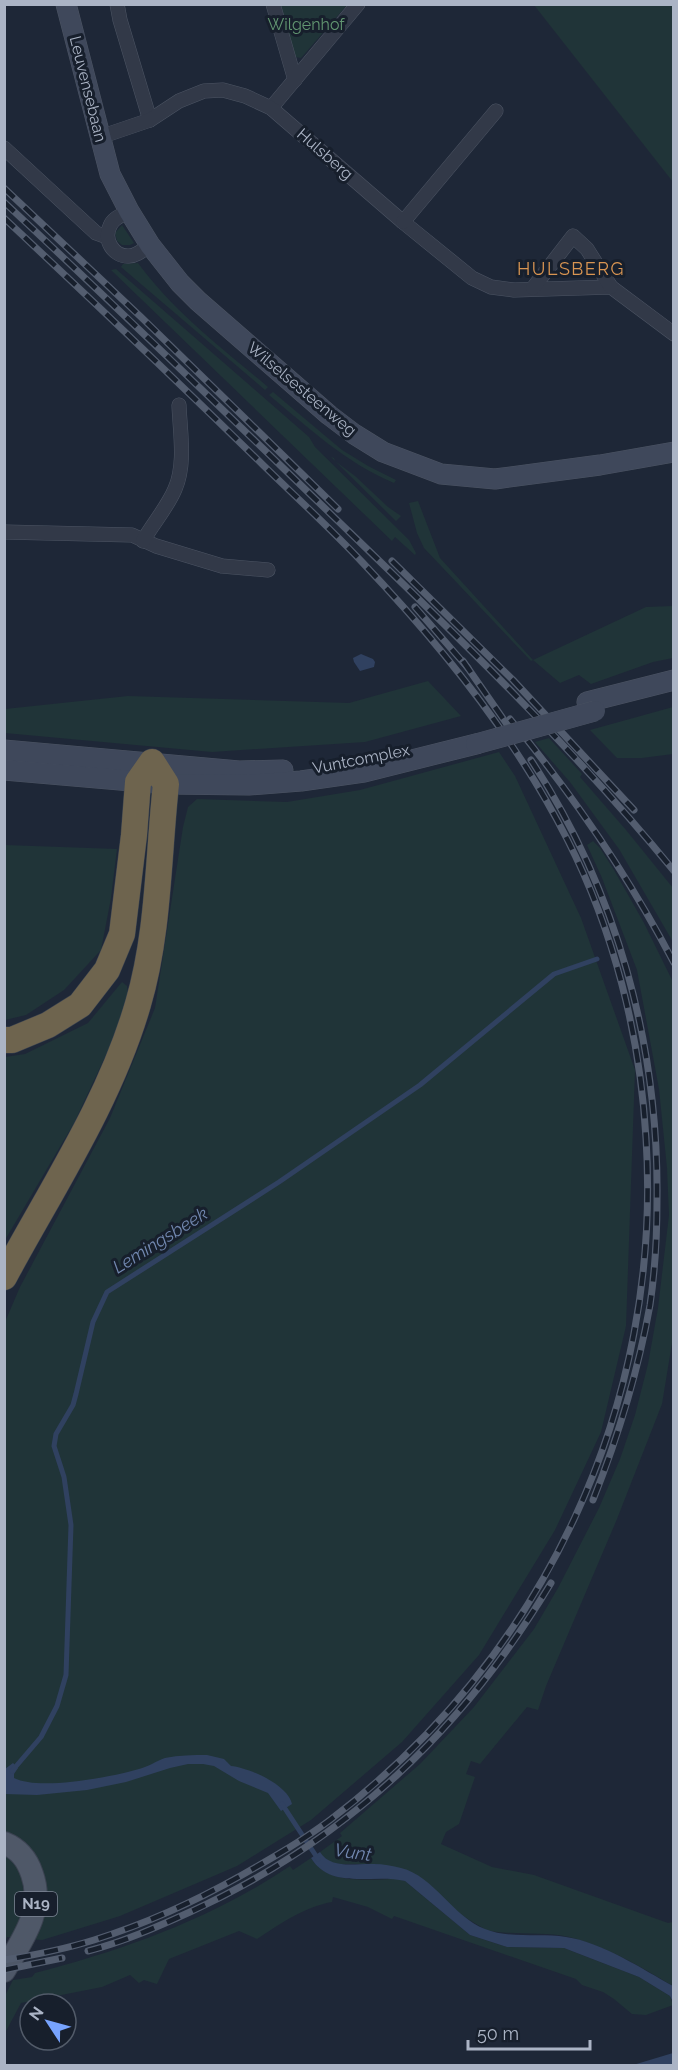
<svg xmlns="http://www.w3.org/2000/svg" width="678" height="2070" viewBox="0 0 678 2070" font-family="Raleway,sans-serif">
  <rect width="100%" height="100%" fill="#1e2737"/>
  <g fill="#203438">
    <polygon points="278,5 347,5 301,58 295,57"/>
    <polygon points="534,5 673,5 673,182"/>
    <polygon points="122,225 134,243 130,245 122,245 117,241 115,233"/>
    <path d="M138,263C174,312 222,348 268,387L265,390L121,267L123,264Z"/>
    <polygon points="116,269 309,437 315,447 409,540 416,553 415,555 395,537 392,541 111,270"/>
    <path d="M273,392L342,450L368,466L396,480L394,483C346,463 309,428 269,395Z"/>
    <polygon points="331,457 334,458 335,461 355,476 388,507 401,516 396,521"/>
    <polygon points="418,501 440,558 533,660 646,607 673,606 673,658 653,662 591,684 579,675 560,683 533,660 531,661 424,548 417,533 409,503"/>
    <polygon points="428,681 461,716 365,742 212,752 5,733 5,709 128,696 349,703"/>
    <polygon points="673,707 673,754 642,758 617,758 590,730"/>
    <polygon points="549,738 582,774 580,777 626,830 673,888 673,942 619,849 570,782 535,742"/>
    <polygon points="499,752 515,776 581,918 635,1070 626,1326 601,1432 555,1530 479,1655 402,1742 311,1820 237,1866 120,1916 42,1940 7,1937 5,1942 5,1322 20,1287 110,1118 155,1008 183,827 188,807 197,799 287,802 360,790"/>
    <path d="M593,841L600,848L614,870L644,923L673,982V1337L662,1404L617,1519L546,1686L538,1710L527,1707L480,1764L471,1761L466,1774L475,1777L459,1824L446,1832L441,1844L492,1867L534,1875L668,1923L673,1922V1986C641,1967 606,1946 569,1937C542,1931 513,1936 486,1930L377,1864H340L330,1862L323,1857L320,1852L342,1836L340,1833L420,1764L474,1707L534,1629L558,1588L599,1508L620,1459L635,1415L648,1364L658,1308L669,1215L667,1168L659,1089L637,970L602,878L587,845Z"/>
    <polygon points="5,845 117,849 111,898 101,950 64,990 26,1015 5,1020"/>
    <polygon points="122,982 127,986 128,995 120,1025 74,1123 5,1240 5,1057 25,1054 88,1023"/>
    <path d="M311,1858C328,1886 369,1879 397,1879L405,1881L470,1935L507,1947L564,1948L639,1977L670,1996L673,2005L646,2015L632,2014L614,1999L603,1992L582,1985L576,1979L394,1916L392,1919L368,1907L333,1897L332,1902C304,1907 280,1924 257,1939L239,1931L169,1959L157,1984L144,1980L139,1983L130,1975L102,1987L21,2003L5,2033V1996L13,1980L32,1977L35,1973C124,1950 213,1918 290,1866L293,1870Z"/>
  </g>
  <g fill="#304160">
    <polygon points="361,654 373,659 375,662 374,667 360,671 354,662 353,658"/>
    <path d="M207,1755L224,1759L231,1766C250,1768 288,1785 292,1804L281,1811L268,1793L239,1781L214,1766L203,1764H188L170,1768L126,1782L87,1790L37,1795L5,1794V1769L13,1763L18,1768L14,1774V1778C39,1791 112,1777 139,1769C148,1767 156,1761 165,1758C179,1755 193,1755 207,1755Z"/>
    <path d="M320,1852C331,1870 357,1863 374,1864C383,1864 393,1866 401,1868C434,1876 453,1917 485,1929C509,1939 541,1933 566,1937C602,1942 642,1969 673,1986V2002L670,1996L639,1977L564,1948L507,1947L470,1935L405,1881C374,1873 331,1891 311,1858Z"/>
    <polygon points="673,2053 673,2065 633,2065"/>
  </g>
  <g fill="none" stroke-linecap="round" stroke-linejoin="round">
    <g stroke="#304160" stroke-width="5">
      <polyline points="12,1771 41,1737 57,1706 66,1675 71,1525 64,1477 54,1446 56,1434 73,1405 76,1394 93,1322 107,1292 279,1182 420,1085 554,974 597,959"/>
      <polyline points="282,1804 318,1859"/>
    </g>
    <g stroke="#4c5463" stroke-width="15">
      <g id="street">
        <polyline points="117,4 120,20 150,120"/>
        <polyline points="273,4 295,80"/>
        <polyline points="271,108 358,4"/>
        <polyline points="100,137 150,120 179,101 204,91 223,90 245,96 271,108 403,222 472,278 491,287 514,290 611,287 674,334"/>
        <polyline points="4,148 96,233 107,237"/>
        <path d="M129,211C122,215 113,218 110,226C103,239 113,257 129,256C137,256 144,249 150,245"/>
        <polyline points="403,222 496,111"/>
        <polyline points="533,288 573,236 587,249 611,287"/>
        <polyline points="4,532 132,535 156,546 222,566 268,570"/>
        <path d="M143,541C153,523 167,508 175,489C186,464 180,432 179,405"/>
      </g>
    </g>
    <g stroke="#4c5463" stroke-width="21">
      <g id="secondary">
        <polyline points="66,4 110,174 129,211 150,245 180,283 198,301 329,415 354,434 383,452 441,474 495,479 600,465 674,452"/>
        <polyline points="587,702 674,680"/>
        <polyline points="4,750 239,771 283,770"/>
        <polyline points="4,770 166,784 249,785 301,781 364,772 476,744"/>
      </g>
    </g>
    <g stroke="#3b4251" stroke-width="24">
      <path id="primary" d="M4,1843C19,1849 27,1859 32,1874C45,1910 22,1940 4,1971"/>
    </g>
    <g stroke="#39414f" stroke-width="27">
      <path id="highway" d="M4,1040H12L48,1025L80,1005L107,970L122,934L134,835L138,782L152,762L166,784C158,857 159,933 138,1004C110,1101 52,1188 4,1277"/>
    </g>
    <use href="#street" stroke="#323948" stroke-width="14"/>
    <use href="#secondary" stroke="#3f485b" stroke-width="20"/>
    <use href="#primary" stroke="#4f5868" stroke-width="22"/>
    <use href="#highway" stroke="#6e644e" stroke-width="26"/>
    <g stroke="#535d6f" stroke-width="7">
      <g id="rail">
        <polyline points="4,188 141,317 338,509"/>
        <path d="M4,202C117,307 227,414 338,521C454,633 571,745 674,871"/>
        <path d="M4,218C92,300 178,382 263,465C296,497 330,528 362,562C440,644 516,738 567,839C614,931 640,1035 646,1138C663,1405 543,1659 330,1820C302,1841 272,1858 242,1875C196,1901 145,1924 94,1940C65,1949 35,1955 4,1960"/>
        <polyline points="392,561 513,680 634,810"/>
        <polyline points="415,607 468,668"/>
        <polyline points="463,661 513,733"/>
        <path d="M510,719C573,795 628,875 674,963"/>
        <path d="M531,760C617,891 659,1045 657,1201C657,1236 655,1271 650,1305C638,1372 618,1437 593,1500"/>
        <path d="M88,1951C123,1942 157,1927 190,1912C347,1840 463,1730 551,1583"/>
        <polyline points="4,1970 62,1958"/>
      </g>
    </g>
    <use href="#rail" stroke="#171f2c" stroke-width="4.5" stroke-dasharray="14" stroke-linecap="butt"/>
    <g stroke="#4c5463" stroke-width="21" stroke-linecap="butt">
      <polyline id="secondary-bridge" points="476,744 595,711"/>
    </g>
    <use href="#secondary-bridge" stroke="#3f485b" stroke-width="20"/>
  </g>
  <g text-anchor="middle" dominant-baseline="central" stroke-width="6" stroke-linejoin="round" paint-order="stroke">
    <rect fill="#171f2c" stroke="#7f8797" stroke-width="1.5" x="15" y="1892" width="42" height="24" rx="4.5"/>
    <g font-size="15" font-weight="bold" fill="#abb4c5">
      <text x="36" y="1904">N19</text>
    </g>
    <g font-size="16" fill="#629671" stroke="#171f2c">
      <text x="306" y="24">Wilgenhof</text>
    </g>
    <g font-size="16" fill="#abb4c5" stroke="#171f2c">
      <text transform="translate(88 89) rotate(76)">Leuvensebaan</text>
      <text transform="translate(325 154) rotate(41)">Hulsberg</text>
      <text transform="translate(302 389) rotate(40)">Wilselsesteenweg</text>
      <text transform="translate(361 759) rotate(-11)">Vuntcomplex</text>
    </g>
    <g font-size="18" letter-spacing="1.5" fill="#d99552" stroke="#171f2c">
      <text x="571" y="268">HULSBERG</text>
    </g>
    <g font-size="18" font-style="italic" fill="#7288b0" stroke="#171f2c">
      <text transform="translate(160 1240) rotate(-32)">Lemingsbeek</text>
      <text transform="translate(353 1852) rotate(8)">Vunt</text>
    </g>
  </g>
  <rect width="678" height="2070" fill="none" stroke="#abb4c5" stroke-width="12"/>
  <g transform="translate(48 2022) rotate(306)"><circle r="28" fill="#171f2c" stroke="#525b69" stroke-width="1.5"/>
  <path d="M0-4.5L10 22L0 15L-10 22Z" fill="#77a3fe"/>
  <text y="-9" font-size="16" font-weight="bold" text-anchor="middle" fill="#abb4c5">N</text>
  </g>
  <path d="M468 2040v9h122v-9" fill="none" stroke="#abb4c5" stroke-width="3"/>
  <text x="477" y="2040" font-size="18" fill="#abb4c5" stroke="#171f2c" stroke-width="4.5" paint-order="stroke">50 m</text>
</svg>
